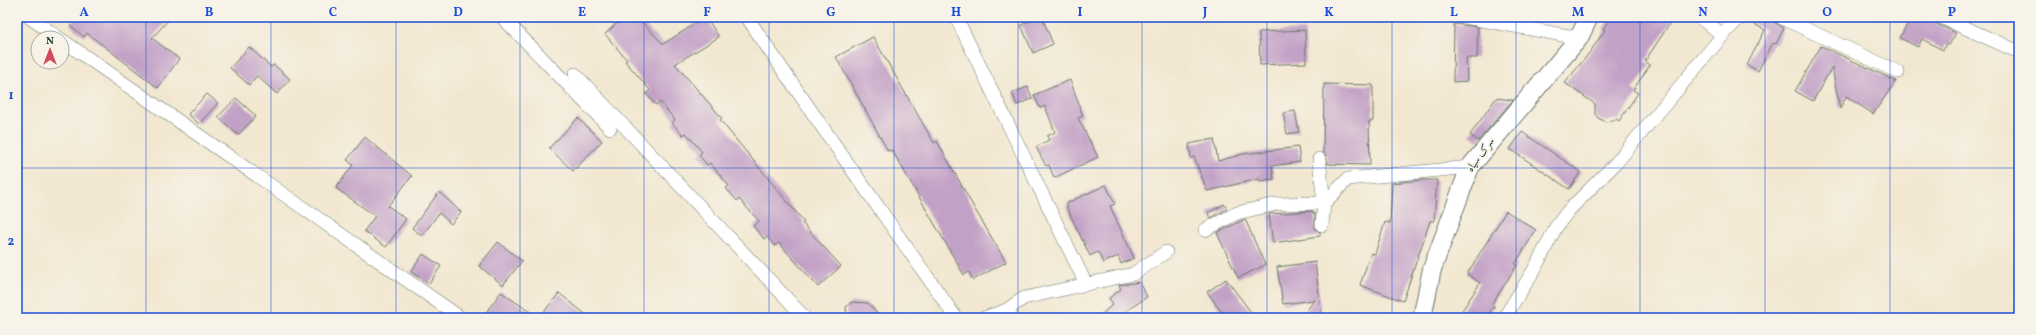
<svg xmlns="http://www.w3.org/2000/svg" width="2036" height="335" viewBox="0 0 2036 335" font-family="Vollkorn,Amiri,serif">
  <rect width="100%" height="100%" fill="#f7f3e8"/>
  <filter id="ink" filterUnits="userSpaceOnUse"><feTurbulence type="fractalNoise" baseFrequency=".025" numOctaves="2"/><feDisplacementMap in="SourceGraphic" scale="8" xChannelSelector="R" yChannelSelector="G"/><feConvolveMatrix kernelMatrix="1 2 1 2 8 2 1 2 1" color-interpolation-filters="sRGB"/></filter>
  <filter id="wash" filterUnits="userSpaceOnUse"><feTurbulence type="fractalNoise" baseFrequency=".012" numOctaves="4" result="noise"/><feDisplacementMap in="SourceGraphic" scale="16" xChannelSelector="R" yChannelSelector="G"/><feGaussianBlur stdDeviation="0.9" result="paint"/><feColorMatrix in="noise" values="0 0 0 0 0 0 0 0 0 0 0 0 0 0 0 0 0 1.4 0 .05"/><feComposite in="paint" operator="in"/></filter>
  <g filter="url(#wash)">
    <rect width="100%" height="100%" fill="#f2e7d0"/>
    <g id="blocks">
      <g fill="#c2a1c6">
        <polygon points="76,17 171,17 152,38 179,59 158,88 87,33 84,37 70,25"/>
        <polygon points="624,17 637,17 663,44 706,17 719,37 675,64 722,118 720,120 804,222 802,223 841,266 818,287 779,243 775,246 767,237 764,239 753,226 759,221 739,199 737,201 726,188 729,186 710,163 707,165 699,155 702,152 686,133 683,135 672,123 675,120 660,102 656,105 646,94 650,90 625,61 627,60 605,34"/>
        <polygon points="1039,17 1042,17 1053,44 1033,53 1021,25"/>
        <polygon points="1611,17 1674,17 1645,61 1650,65 1633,90 1638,93 1619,121 1616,119 1606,122 1598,118 1595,114 1595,104 1565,83 1590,52 1605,30 1603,29"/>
        <polygon points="1748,17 1772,17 1774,22 1784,28 1776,44 1773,43 1758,71 1747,65 1765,30 1747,20"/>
        <polygon points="1911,17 1922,17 1956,33 1949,45 1946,44 1943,50 1922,39 1918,47 1900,38"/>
        <polygon points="1454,24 1478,27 1477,58 1466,58 1467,81 1453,82"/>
        <polygon points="1305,30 1306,63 1260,65 1259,32"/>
        <polygon points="873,37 934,143 937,141 973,206 1006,262 973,280 969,272 964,275 892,150 888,151 836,57"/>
        <polygon points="1821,46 1896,81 1873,114 1846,96 1840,109 1832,67 1813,101 1795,91"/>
        <polygon points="249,47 271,67 274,65 290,79 277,94 257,76 249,85 230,68"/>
        <polygon points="1070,80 1083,116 1078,118 1098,157 1054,178 1049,165 1046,166 1036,147 1049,140 1047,136 1055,132 1045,106 1040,108 1034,95"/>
        <polygon points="1324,84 1373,85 1373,121 1369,121 1370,165 1328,164 1326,155 1323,152"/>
        <polygon points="1028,87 1032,99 1017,105 1012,93"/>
        <polygon points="207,94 218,103 199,124 188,114"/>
        <polygon points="236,98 256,116 238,135 218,117"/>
        <polygon points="1496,98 1513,100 1478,141 1470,135"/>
        <polygon points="1295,111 1299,132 1287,134 1283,113"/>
        <polygon points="578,118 602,141 573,171 549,148"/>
        <polygon points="1522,132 1581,172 1569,189 1510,149"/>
        <polygon points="365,137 412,176 388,206 406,219 386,247 364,231 375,216 336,188 353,165 347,160"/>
        <polygon points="1214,139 1218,161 1243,154 1298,147 1300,162 1272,166 1274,179 1260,181 1259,179 1207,191 1194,157 1191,158 1189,144"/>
        <polygon points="1423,180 1437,180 1434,221 1430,221 1403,301 1360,285 1371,253 1375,254 1385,222 1390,223 1392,183"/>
        <polygon points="1106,185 1115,204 1110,206 1134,258 1121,264 1118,256 1103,263 1098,252 1090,256 1067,208 1067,203"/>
        <polygon points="439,192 461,212 451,224 439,213 422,236 412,228"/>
        <polygon points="1224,204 1227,209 1210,218 1208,213"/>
        <polygon points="1313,211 1313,213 1315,213 1315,228 1320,232 1320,236 1273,243 1269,214"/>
        <polygon points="1506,211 1536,230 1515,264 1517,265 1492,304 1494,306 1486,318 1469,318 1461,312 1480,283 1467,274"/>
        <polygon points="1245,219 1265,265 1238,278 1217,233"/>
        <polygon points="498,242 522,261 503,285 479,266"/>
        <polygon points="423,254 441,266 429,284 411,272"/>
        <polygon points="1315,262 1322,318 1302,318 1314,300 1283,304 1277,267"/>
        <polygon points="1226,279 1251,312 1243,318 1226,318 1207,292"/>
        <polygon points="1140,282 1147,297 1116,318 1098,318 1113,304 1109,298 1121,289 1119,285"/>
        <polygon points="501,292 539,318 482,318"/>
        <polygon points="559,293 590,318 539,318"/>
        <polygon points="852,302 868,303 881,318 847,318 846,307"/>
      </g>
    </g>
  </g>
  <g filter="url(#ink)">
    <use href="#blocks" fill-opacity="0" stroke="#69786b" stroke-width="1"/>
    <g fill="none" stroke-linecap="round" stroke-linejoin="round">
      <g stroke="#69786b" stroke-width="14">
        <g id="street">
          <polyline points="29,17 59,38"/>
          <polyline points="502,17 610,128"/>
          <path d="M747,17C815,119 886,217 956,318"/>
          <polyline points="956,17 1086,284"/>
          <polyline points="1465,17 1579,38"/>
          <polyline points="1699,17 1723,35"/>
          <polyline points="1780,17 1898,72"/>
          <polyline points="1941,17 2019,52"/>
          <polyline points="62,40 461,318"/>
          <polyline points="575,74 805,318"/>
          <polyline points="1319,159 1324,203 1322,225"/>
          <polyline points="1205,230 1237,213 1276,204 1324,203 1348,179 1470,167"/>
          <polyline points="1005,311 1024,298 1133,274 1166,252"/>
          <polyline points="984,318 1005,311 1013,318"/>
          <polyline points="1504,318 1534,270 1556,227 1568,211 1616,163 1723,35 1740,17"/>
        </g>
      </g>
      <g stroke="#69786b" stroke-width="20">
        <polyline id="secondary" points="1422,318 1432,269 1470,167 1579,38 1589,17"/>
      </g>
      <use href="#street" stroke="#fff" stroke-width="13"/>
      <use href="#secondary" stroke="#fff" stroke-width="18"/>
    </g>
  </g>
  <path fill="none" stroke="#1d4ed8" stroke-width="1" stroke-opacity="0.55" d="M146,17V318M271,17V318M396,17V318M520,17V318M644,17V318M769,17V318M894,17V318M1018,17V318M1142,17V318M1267,17V318M1392,17V318M1516,17V318M1640,17V318M1765,17V318M1890,17V318M17,168H2019"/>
  <g text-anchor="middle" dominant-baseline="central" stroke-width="3.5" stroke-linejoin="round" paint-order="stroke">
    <g font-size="11" fill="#1f3d34" stroke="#f7f3e8">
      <text transform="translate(1481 155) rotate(-54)">سرک سیاه</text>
    </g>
  </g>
  <rect width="2036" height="335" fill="none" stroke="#f7f3e8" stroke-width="44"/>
  <g transform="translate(50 50)"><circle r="19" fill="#f7f3e8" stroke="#a1aaa0"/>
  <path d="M0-3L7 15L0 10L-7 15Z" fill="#d1495b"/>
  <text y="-6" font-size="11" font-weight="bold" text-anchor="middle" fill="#1f3d34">N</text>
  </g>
  <rect x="22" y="22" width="1992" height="291" fill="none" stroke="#1d4ed8" stroke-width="1.5"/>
  <g font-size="13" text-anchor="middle" font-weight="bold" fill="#1d4ed8">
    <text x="84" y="16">A</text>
    <text x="209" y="16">B</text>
    <text x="333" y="16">C</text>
    <text x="458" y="16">D</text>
    <text x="582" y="16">E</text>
    <text x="707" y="16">F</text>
    <text x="831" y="16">G</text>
    <text x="956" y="16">H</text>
    <text x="1080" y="16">I</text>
    <text x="1205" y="16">J</text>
    <text x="1329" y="16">K</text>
    <text x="1454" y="16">L</text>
    <text x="1578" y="16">M</text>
    <text x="1703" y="16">N</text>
    <text x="1827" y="16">O</text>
    <text x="1952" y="16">P</text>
    <text x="11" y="99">1</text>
    <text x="11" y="245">2</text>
  </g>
</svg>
